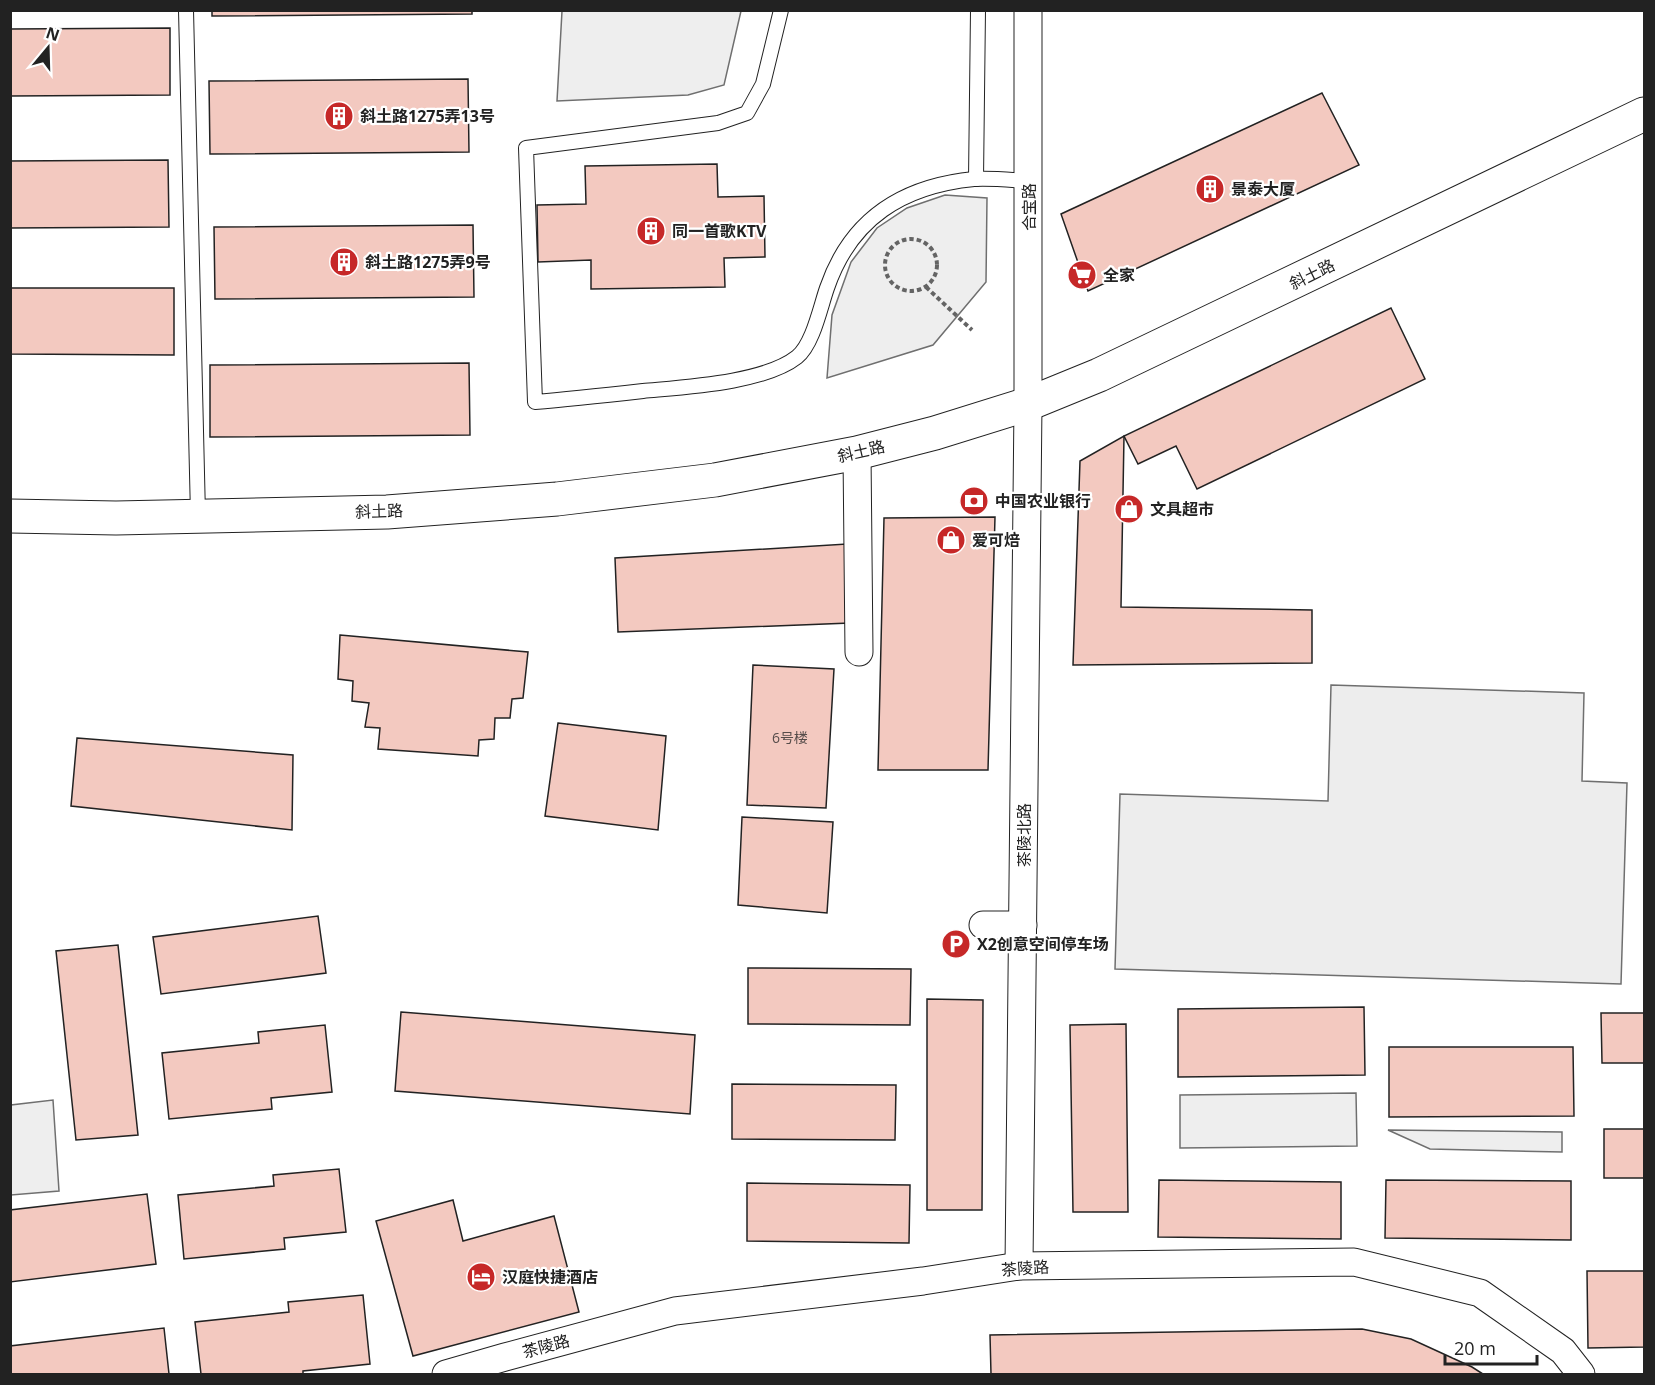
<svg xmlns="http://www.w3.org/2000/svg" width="1655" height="1385" viewBox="0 0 1655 1385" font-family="'Open Sans','Noto Sans SC',sans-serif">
  <rect width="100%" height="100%" fill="#fff"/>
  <g fill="#eee" stroke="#6f6f6f" stroke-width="1.5">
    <polygon points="562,11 562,10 741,11 724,85 688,95 557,101"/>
    <polygon points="945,195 987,198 986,282 933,345 827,378 832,315 851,262 877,228 907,208"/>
    <polygon points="1356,1093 1357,1146 1180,1148 1180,1095"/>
    <polygon points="53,1100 59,1191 11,1195 11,1105"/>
    <polygon points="1388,1130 1562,1132 1562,1152 1430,1149"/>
  </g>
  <polygon fill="#ededed" stroke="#6f6f6f" stroke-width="1.5" points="1331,685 1584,693 1582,781 1627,783 1621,984 1115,969 1120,794 1328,801"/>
  <g fill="#f3c9c0" stroke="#222" stroke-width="1.5">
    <polygon points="212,10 472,10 472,14 212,16"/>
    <polygon points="170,28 170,95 10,96 10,29"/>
    <polygon points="468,79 469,152 210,154 209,81"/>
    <polygon points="1322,93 1359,165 1088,291 1061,214"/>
    <polygon points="168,160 169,227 10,228 10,161"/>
    <polygon points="717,164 718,197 764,196 765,257 724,258 725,287 591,289 591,260 538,262 537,205 586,204 585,166"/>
    <polygon points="473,225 474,297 215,299 214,227"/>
    <polygon points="10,288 174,288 174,355 10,354"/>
    <polygon points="1391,308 1425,379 1197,489 1176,446 1138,464 1124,436"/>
    <polygon points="469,363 470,435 210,437 210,365"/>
    <polygon points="1124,436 1121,607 1312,610 1312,663 1073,665 1080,461"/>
    <polygon points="995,517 988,770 878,770 884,518"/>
    <polygon points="847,544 850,623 618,632 615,558"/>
    <polygon points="340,635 528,652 523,698 512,699 510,718 495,718 494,739 479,740 478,756 378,749 380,728 365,727 369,703 352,701 353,681 338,679"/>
    <polygon points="753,665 834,669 826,808 747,805"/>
    <polygon points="558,723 666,736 658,830 545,816"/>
    <polygon points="77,738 293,755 292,830 71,806"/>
    <polygon points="742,817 833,822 827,913 738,905"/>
    <polygon points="318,916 326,973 161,994 153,937"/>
    <polygon points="118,945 138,1135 76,1140 56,951"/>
    <polygon points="748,968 911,969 910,1025 748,1024"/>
    <polygon points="927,999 983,1000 982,1210 927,1210"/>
    <polygon points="1364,1007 1365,1075 1178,1077 1178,1009"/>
    <polygon points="401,1012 695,1035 690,1114 395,1091"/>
    <polygon points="1601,1013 1644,1013 1644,1063 1602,1063"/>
    <polygon points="1126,1024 1128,1212 1073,1212 1070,1025"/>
    <polygon points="325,1025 332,1092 271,1098 272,1109 169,1119 162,1053 259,1043 258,1032"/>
    <polygon points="1389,1047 1573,1047 1574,1116 1389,1117"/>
    <polygon points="732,1084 896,1085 895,1140 732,1139"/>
    <rect x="1604" y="1129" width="40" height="49"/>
    <polygon points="339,1169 346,1232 284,1238 285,1249 184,1259 178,1195 274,1186 273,1175"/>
    <polygon points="1159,1180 1341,1182 1341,1239 1158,1237"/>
    <polygon points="1386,1180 1571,1181 1571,1240 1385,1238"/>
    <polygon points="747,1183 910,1185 909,1243 747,1241"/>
    <polygon points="147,1194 156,1264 10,1282 10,1210"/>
    <polygon points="453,1200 463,1241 554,1216 579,1312 413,1356 376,1221"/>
    <polygon points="1644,1246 1644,1347 1588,1348 1587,1271 1644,1271"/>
    <polygon points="363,1295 370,1364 303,1371 303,1374 201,1374 195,1322 289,1312 288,1302"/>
    <polygon points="164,1328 169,1374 10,1374 10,1346"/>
    <polygon points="1362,1329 1411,1339 1472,1367 1483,1374 991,1374 990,1335"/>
  </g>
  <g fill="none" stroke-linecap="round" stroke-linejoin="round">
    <g stroke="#222" stroke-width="16">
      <g id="service">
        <polyline points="186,10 198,515"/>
        <path d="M781,10L763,84L747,113L718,123L526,148L535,402C571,399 607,395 643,391C685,387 764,383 797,357C813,344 820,308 827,288C851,218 903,186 974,179C992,178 1011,180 1029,181"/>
        <polyline points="976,179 978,10"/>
      </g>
    </g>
    <g stroke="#222" stroke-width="29">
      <g id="minor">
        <polyline points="857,453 859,652"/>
        <polyline points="983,925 1023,925"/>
        <polyline points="1019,1266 1028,404 1028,10"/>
        <polyline points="446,1374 505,1357 675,1311 923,1281 1019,1266 1354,1262 1480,1293 1563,1351 1581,1374"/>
      </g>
    </g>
    <g stroke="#222" stroke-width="35">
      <polyline id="secondary" points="10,516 116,518 387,512 557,499 715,480 857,453 935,433 1028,404 1099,375 1644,114"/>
    </g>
    <g stroke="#646464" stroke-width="4" stroke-dasharray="4.5 3" stroke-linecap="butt">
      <circle cx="911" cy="265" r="26"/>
      <polyline points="926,287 972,330"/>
    </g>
    <use href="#service" stroke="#fff" stroke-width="14"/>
    <use href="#minor" stroke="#fff" stroke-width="27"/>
    <use href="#secondary" stroke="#fff" stroke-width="33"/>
  </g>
  <defs>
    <g id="building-disc" transform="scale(1.5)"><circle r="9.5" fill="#c62828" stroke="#fff"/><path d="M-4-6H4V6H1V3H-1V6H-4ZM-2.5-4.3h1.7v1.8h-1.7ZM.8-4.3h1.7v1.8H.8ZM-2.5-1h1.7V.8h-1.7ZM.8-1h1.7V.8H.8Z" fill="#fff"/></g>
    <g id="supermarket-disc" transform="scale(1.5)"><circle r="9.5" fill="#c62828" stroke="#fff"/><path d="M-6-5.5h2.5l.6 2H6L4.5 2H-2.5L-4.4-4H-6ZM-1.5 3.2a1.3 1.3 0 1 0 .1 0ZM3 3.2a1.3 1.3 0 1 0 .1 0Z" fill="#fff"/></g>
    <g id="bank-disc" transform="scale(1.5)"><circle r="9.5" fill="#c62828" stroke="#fff"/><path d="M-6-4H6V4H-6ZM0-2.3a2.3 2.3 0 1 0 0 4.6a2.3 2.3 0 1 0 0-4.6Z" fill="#fff"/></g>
    <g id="shop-disc" transform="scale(1.5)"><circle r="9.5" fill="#c62828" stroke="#fff"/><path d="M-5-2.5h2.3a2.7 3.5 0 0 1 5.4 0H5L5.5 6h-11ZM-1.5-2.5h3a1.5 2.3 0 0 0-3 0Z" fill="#fff"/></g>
    <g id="parking-disc" transform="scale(1.5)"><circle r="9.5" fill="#c62828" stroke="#fff"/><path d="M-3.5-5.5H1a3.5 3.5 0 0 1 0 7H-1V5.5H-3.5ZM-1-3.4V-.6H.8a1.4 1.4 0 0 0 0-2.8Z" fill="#fff"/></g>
    <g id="hotel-disc" transform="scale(1.5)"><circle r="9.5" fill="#c62828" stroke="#fff"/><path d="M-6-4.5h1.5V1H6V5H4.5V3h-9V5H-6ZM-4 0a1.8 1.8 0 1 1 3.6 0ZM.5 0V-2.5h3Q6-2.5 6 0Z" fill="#fff"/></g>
  </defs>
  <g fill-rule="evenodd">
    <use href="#building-disc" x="339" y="116"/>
    <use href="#building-disc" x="1210" y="189"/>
    <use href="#building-disc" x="651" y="231"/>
    <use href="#building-disc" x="344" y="262"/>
    <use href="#supermarket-disc" x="1082" y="275"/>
    <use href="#bank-disc" x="974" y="501"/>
    <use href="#shop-disc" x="1129" y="509"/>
    <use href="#shop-disc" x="951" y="540"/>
    <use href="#parking-disc" x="956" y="944"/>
    <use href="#hotel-disc" x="481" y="1277"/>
  </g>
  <g text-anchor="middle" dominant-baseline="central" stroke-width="4.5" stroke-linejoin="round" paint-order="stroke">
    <g font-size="14" fill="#564c4a">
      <text x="790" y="737">6号楼</text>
    </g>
    <g font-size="16" font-weight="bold" fill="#222" stroke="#fff" text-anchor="start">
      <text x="360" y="116">斜土路1275弄13号</text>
      <text x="1231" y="189">景泰大厦</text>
      <text x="672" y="231">同一首歌KTV</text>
      <text x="365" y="262">斜土路1275弄9号</text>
      <text x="1103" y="275">全家</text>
      <text x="995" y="501">中国农业银行</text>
      <text x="1150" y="509">文具超市</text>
      <text x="972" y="540">爱可焙</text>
      <text x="977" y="944">X2创意空间停车场</text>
      <text x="502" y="1277">汉庭快捷酒店</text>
    </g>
    <g font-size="16" fill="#222" stroke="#fff">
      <text transform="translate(1029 207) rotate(-90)">合宝路</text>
      <text transform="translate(1312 274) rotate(-26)">斜土路</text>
      <text transform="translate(861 451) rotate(-13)">斜土路</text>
      <text transform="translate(379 511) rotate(-2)">斜土路</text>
      <text transform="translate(1024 835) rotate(-90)">茶陵北路</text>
      <text transform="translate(1025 1268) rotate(-4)">茶陵路</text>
      <text transform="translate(546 1346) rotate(-15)">茶陵路</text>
    </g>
  </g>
  <rect width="1655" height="1385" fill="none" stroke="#222222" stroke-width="24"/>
  <g transform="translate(48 48) rotate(19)" stroke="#ffffff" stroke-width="4.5" paint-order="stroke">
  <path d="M0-4.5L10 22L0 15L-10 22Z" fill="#222222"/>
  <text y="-9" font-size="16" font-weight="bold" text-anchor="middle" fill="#222222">N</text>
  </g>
  <path d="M1445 1355v9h92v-9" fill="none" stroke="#222222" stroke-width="3"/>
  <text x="1454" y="1355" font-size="18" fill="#222222" stroke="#ffffff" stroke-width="4.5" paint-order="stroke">20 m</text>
</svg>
